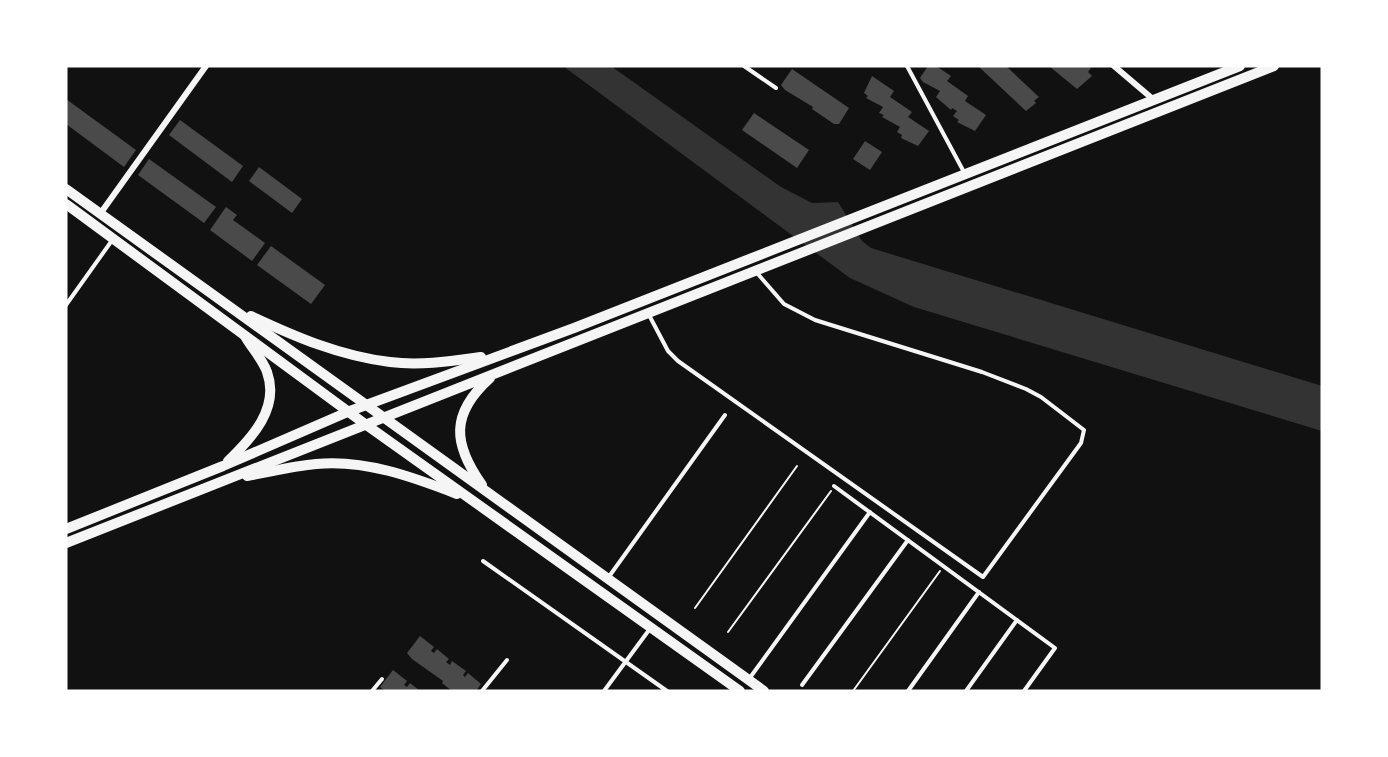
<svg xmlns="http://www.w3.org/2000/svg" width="1388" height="757" viewBox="0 0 1388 757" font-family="'Golos Text',sans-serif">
  <rect width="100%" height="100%" fill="#111"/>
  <polygon fill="#333" points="563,66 611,66 781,187 812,203 838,202 862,241 871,248 1322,386 1322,431 914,307 850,278"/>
  <g fill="#4a4a4a">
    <polygon points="928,66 936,66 951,76 947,81 968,96 965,101 986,115 975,131 957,122 959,120 953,116 957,111 952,108 951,110 936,97 940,91 923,82 920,78"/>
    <polygon points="978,66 1006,66 1039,97 1034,101 1036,103 1026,111"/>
    <polygon points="1049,66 1088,66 1091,68 1088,72 1092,76 1077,89"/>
    <polygon points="792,69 849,108 839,124 834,124 812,109 813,107 785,90 781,85"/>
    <polygon points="872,76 894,91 890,97 912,112 908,117 929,131 918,146 901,138 902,135 897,132 900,127 882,117 884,115 879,113 883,107 866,98 868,96 864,93"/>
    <polygon points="66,99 136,150 124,167 66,124"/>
    <polygon points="754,113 809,150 797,168 742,130"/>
    <polygon points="180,120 243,166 232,182 169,135"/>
    <polygon points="865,141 882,152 870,170 853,159"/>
    <polygon points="149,159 216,207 204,223 138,175"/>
    <polygon points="259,167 302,199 292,213 249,181"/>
    <polygon points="226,207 237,215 233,220 265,243 252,261 210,230"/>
    <polygon points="271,246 325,285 311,304 257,265"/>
    <polygon points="420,636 434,647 431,651 434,653 437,649 449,659 446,662 450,665 452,661 466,671 463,675 465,677 468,673 481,684 476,691 452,691 442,683 443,681 412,659 407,653"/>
    <polygon points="393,670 407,681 404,685 407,687 410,683 420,691 385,691 380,687"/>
  </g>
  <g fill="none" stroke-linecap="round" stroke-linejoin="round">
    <g stroke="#f5f5f5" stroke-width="2">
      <polyline points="695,608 797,466"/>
      <polyline points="728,632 831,491"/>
      <polyline points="853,691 940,571"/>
    </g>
    <g stroke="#f5f5f5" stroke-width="4">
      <polyline points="744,66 776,88"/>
      <polyline points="907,66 965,174"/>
      <polyline points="66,305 113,239"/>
      <polyline points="649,315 668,351 678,361 983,577 1081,443 1084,430 1041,397 1026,389 982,372 815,320 784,304 757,273"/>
      <polyline points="834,486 1055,648 1024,691"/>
      <polyline points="483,561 667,691"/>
      <polyline points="608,578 725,415"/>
      <polyline points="749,679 870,512"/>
      <polyline points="802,685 908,540"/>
      <polyline points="372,691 382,679"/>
      <polyline points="482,691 507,660"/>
      <polyline points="604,691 649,630"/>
      <polyline points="908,691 979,592"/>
      <polyline points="966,691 1017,620"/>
    </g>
    <g stroke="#f5f5f5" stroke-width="6">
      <polyline points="1114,66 1154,100"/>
      <polyline points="100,214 206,66"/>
    </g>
    <g stroke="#f5f5f5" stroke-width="10">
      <polyline points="66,189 764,691"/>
      <polyline points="66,204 365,424 740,691"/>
      <path d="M251,316C296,337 340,356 390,362C420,366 452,361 481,357"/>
      <path d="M228,461C252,438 280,408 267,372C263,360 251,347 245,336"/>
      <path d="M247,476C270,472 293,466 316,464C364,459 413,477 457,494"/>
      <path d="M482,485C453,444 450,414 490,378"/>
      <polyline points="66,529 223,466 350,411 574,328 1240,66"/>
      <polyline points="66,543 1274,66"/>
    </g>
  </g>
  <rect width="1388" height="757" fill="none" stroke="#ffffff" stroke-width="135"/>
</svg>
